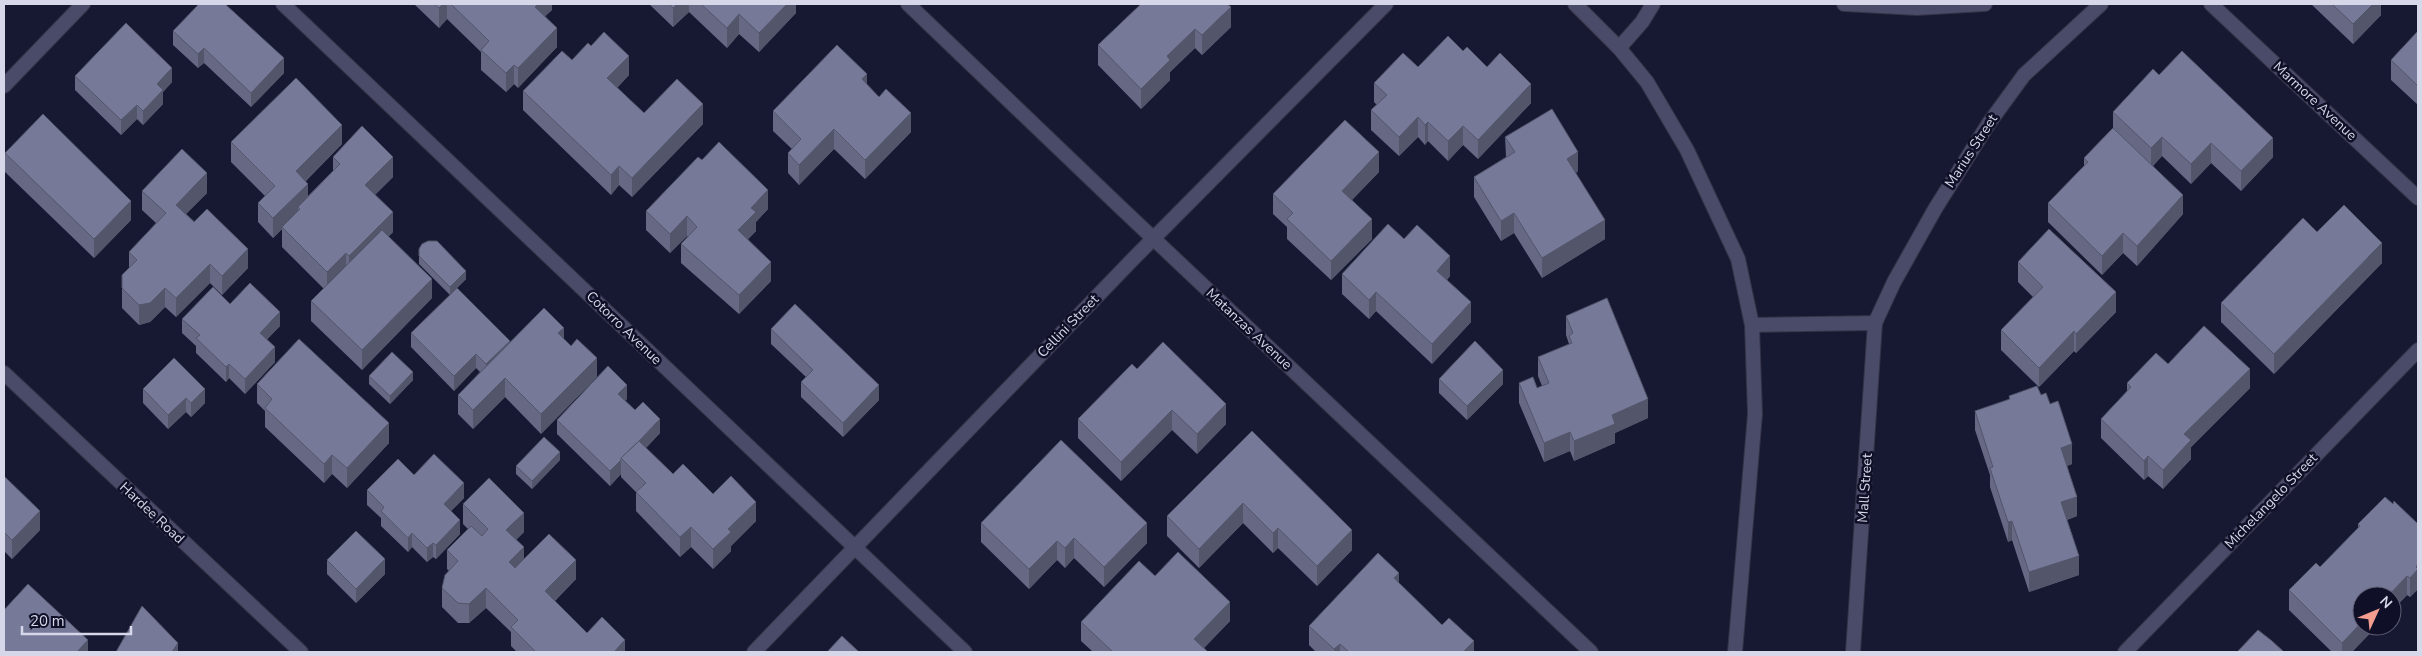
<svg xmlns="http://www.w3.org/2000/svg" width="2422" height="656" viewBox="0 0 2422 656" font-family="'Nunito Sans',sans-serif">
  <rect width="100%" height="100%" fill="#171831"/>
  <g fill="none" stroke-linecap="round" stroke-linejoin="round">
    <g stroke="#333246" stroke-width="16">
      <g id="minor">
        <polyline points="283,4 965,652"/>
        <polyline points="908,4 1119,206 1591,652"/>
        <polyline points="1575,4 1619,48 1647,82 1687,150 1738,259 1752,325 1755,414 1735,652"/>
        <polyline points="1844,4 1917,8 1985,4"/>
        <polyline points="2211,4 2418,198"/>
        <polyline points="1619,48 1642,22 1653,4"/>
        <polyline points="4,86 83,4"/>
        <polyline points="1752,325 1875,323"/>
        <polyline points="754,652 1135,257 1386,4"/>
        <polyline points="1853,652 1875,323 1894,282 1935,209 1989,123 2024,75 2101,4"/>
        <polyline points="2125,652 2418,350"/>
      </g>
    </g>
    <g stroke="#333246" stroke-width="16">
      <polyline id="tertiary" points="4,373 301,652"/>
    </g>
    <use href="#minor" stroke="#494b68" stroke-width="14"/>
    <use href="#tertiary" stroke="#494b68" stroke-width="14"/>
  </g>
  <g fill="#666884">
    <polygon points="414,4 552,4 552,10 545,16 557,47 518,88 514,84 506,92 481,70 481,52 447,19 439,28"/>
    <polygon points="649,4 796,4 796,13 759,52 739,34 727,48 689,12 673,27"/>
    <polygon points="1141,4 1231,27 1202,55 1195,48 1170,72 1170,80 1141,109 1098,65 1098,45"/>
    <polygon points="2311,4 2381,4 2381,15 2353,44"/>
    <polygon points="173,31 284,73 251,107 204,63 198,68 173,45"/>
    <polygon points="2418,31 2418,105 2391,80 2391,60"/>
    <polygon points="591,46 629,75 617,88 644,113 703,124 632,197 619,185 611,195 523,110 523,91 572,60"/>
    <polygon points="1463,51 1487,67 1531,103 1478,159 1463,145 1448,161 1428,141 1425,145 1418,137 1399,156 1371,130 1371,110 1377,105 1374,102 1374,83"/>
    <polygon points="2159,75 2273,157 2241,191 2211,163 2191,184 2162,156 2153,166 2183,214 2137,266 2123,253 2102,275 2048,222 2048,203 2084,166 2084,158 2113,128 2113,112"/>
    <polygon points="75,76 172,82 163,92 163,104 143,125 137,119 121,135 75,90"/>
    <polygon points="867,85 911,132 865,179 834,149 799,185 788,173 788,153 792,149 773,131 773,111"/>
    <polygon points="1505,137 1578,171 1576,173 1605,239 1542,278 1514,233 1501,241 1474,197 1474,177 1506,157"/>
    <polygon points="231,142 342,144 306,181 308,196 333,171 333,157 393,177 375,195 393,232 388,237 432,298 362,370 311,321 311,301 324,289 282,247 282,229 273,238 258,222 258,203 265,196 231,162"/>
    <polygon points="5,153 131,220 94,258 5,172"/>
    <polygon points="702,160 768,209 756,222 756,231 748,239 771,281 739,314 681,263 681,244 688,237 687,236 670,253 646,230 646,211"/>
    <polygon points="1379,172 1352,200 1372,239 1331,280 1287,239 1287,227 1273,214 1273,194"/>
    <polygon points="142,191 207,193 186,214 248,268 222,295 210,283 176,317 165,307 150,322 139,325 122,308 122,288 129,268 129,252 156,223 142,210"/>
    <polygon points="2317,232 2382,263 2274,374 2221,322 2221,303"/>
    <polygon points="1404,239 1450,276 1447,280 1471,322 1432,364 1376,311 1369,319 1342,294 1342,274"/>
    <polygon points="419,249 466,279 450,295 419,264"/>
    <polygon points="2018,262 2116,312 2076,353 2074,351 2039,387 2001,350 2001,330 2033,297 2018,282"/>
    <polygon points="230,304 280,326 267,339 275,362 245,394 229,378 226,382 196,353 196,346 182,333 182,319"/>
    <polygon points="1566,316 1648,418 1615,433 1615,443 1574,461 1570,451 1544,462 1519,403 1519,383 1537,388 1542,386 1538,376 1538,357 1569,344 1566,335"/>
    <polygon points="771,329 879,400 843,437 801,397 801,382 806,377 771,344"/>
    <polygon points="411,333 510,342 564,339 597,377 541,434 505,397 473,429 458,414 458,395 480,372 476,368 454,391 411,347"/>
    <polygon points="2168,364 2250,388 2191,447 2191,459 2163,489 2148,476 2144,480 2101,438 2101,419 2127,392 2127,383"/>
    <polygon points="1137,369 1226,424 1197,454 1172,430 1121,481 1078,438 1078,419"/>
    <polygon points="369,376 413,380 390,404 369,384"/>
    <polygon points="1439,379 1503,384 1467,420 1439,393"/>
    <polygon points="257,384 389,443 347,488 332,474 324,483 265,427 265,411 257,403"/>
    <polygon points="143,389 205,389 205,403 191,417 186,412 168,429 143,403"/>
    <polygon points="2041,395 2050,404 2072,464 2067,466 2077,516 2067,520 2079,575 2029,592 2012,540 2008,542 1990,487 1990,475 1975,430 1975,411 2009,400 2009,396"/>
    <polygon points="627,399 625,401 660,433 646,448 673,474 713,494 756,521 731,546 731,551 713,569 691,547 680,557 636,511 636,492 621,477 621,474 610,486 557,434 557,420"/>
    <polygon points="1252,431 1352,550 1317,586 1278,548 1273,553 1243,523 1199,568 1167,536 1167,516"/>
    <polygon points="560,460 532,489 516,474 516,466"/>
    <polygon points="414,475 464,498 451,511 460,534 436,559 433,557 427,562 412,547 408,552 381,526 381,518 367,505 367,490"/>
    <polygon points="4,476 40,530 12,559 4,551"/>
    <polygon points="463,504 524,532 516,540 524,559 576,579 555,601 587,633 625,652 517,652 511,646 511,632 486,608 469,623 458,623 442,607 442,588 449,571 447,569 447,550 468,529 463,524"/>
    <polygon points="2393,504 2418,524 2418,589 2410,597 2407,595 2352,652 2332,652 2289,610 2289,590 2320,567 2358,529 2358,524"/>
    <polygon points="981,523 1147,543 1104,587 1074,558 1065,568 1057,560 1029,589 981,542"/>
    <polygon points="327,560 385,574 356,603 327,574"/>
    <polygon points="1155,576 1230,621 1204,648 1208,652 1093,652 1081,641 1081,622"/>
    <polygon points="1399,583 1442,625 1474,652 1316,652 1309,645 1309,626"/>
  </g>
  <g fill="#53556b">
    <polygon points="443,4 447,4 447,19 439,28 439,8"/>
    <polygon points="538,4 552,4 552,10 535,26 535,7"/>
    <polygon points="677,4 689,4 689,12 673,27 673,8"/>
    <polygon points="787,4 796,4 796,13 759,52 759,33"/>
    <polygon points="2373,4 2381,4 2381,15 2353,44 2353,24"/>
    <polygon points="1231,7 1231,27 1202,55 1202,35"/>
    <polygon points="739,14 739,34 727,48 727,28"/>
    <polygon points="557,28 557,47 518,88 518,68"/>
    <polygon points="1195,29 1195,48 1170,72 1170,80 1141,109 1141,89 1167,56"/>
    <polygon points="204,48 204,63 198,68 198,54"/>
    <polygon points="629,56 629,75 607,98 607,78"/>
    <polygon points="284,58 284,73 251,107 251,93"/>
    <polygon points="514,65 514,84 506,92 506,73"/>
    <polygon points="172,68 172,82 163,92 163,104 143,125 143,111 157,84"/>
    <polygon points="867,74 867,93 862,79"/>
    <polygon points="1531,84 1531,103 1478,159 1478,140"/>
    <polygon points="703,104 703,124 632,197 632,178"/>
    <polygon points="137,105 137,119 121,135 121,120"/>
    <polygon points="911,113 911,132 865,179 865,160"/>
    <polygon points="1418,117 1418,137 1399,156 1399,137"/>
    <polygon points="1428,122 1428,141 1425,145 1425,125"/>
    <polygon points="342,125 342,144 296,190 296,171"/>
    <polygon points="1463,126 1463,145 1448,161 1448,141"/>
    <polygon points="834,129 834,149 799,185 799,165"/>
    <polygon points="2162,137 2162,156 2151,167 2151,148"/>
    <polygon points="2273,138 2273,157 2241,191 2241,171"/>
    <polygon points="2211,143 2211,163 2191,184 2191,164"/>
    <polygon points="1379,152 1379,172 1342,210 1342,191"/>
    <polygon points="1578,152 1578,171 1567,178 1567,159"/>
    <polygon points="393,157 393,177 365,204 365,185"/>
    <polygon points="619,166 619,185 611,195 611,175"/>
    <polygon points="207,173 207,193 176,224 176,205"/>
    <polygon points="308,184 308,203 300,209 298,207 298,213 282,227 282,229 273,238 273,218"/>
    <polygon points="768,190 768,209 756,222 756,231 738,250 738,230 751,208"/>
    <polygon points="2183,195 2183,214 2137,266 2137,246"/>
    <polygon points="131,201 131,220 94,258 94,239"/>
    <polygon points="393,212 393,232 349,276 349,256"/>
    <polygon points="1514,213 1514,233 1501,241 1501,221"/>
    <polygon points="687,216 687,236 670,253 670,234"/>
    <polygon points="1372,219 1372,239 1331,280 1331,261"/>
    <polygon points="1605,220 1605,239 1542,278 1542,258"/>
    <polygon points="2123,233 2123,253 2102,275 2102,256"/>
    <polygon points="2382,243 2382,263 2274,374 2274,354"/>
    <polygon points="248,249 248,268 222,295 222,276"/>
    <polygon points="346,253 346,272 327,291 327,272"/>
    <polygon points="1450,256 1450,276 1437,290 1437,271"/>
    <polygon points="771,262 771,281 739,314 739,295"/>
    <polygon points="210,264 210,283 176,317 176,298"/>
    <polygon points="466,271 466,279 450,295 450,287"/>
    <polygon points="432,279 432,298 362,370 362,350"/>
    <polygon points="165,288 165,307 150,322 139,325 139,305"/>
    <polygon points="1376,292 1376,311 1369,319 1369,300"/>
    <polygon points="2116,292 2116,312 2076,353 2076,334"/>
    <polygon points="1471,302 1471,322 1432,364 1432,344"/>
    <polygon points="280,312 280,326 260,347 260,333"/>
    <polygon points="564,328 564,347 558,333"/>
    <polygon points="2074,331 2074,351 2039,387 2039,368"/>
    <polygon points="510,341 510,355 486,379 486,364"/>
    <polygon points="275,347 275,362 245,394 245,379"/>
    <polygon points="476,354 476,368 454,391 454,376"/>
    <polygon points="597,358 597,377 541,434 541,414"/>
    <polygon points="229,364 229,378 226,382 226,367"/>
    <polygon points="2250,369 2250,388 2191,447 2191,459 2163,489 2163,470 2184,434"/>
    <polygon points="1503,370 1503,384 1467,420 1467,406"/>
    <polygon points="413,372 413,380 390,404 390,396"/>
    <polygon points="505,378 505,397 473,429 473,410"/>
    <polygon points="627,385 627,399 618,408 618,394"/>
    <polygon points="879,385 879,400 843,437 843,423"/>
    <polygon points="205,389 205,403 191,417 191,403"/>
    <polygon points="186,398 186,412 168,429 168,415"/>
    <polygon points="1648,399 1648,418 1615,433 1615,443 1574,461 1574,441 1612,415"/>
    <polygon points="1226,404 1226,424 1197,454 1197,434"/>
    <polygon points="1172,410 1172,430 1121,481 1121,462"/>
    <polygon points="660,419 660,433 629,466 622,459"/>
    <polygon points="389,423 389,443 347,488 347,468"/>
    <polygon points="1570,432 1570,451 1544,462 1544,443"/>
    <polygon points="2072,444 2072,464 2061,468 2061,448"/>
    <polygon points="560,452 560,460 532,489 532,481"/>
    <polygon points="332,455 332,474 324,483 324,464"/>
    <polygon points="2148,456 2148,476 2144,480 2144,461"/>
    <polygon points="621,460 621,474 610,486 610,471"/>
    <polygon points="464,483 464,498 444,518 444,504"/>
    <polygon points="2077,497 2077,516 2061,521 2061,502"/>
    <polygon points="756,502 756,521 731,546 731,551 713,569 713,549 728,529"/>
    <polygon points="1243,503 1243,523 1199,568 1199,549"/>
    <polygon points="40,511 40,530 12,559 12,540"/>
    <polygon points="524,513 524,532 506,549 506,530"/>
    <polygon points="460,520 460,534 436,559 436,545"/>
    <polygon points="2012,521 2012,540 2008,542 2008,522"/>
    <polygon points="1147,523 1147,543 1104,587 1104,567"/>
    <polygon points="691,527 691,547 680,557 680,537"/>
    <polygon points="1278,528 1278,548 1273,553 1273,533"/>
    <polygon points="1352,530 1352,550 1317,586 1317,566"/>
    <polygon points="412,533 412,547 408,552 408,538"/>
    <polygon points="1074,538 1074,558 1065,568 1065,548"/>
    <polygon points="1057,541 1057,560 1029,589 1029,569"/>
    <polygon points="433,543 433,557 427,562 427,548"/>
    <polygon points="524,547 524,566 509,581 509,562"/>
    <polygon points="2079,556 2079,575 2029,592 2029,572"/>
    <polygon points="385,559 385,574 356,603 356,589"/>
    <polygon points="576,560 576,579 545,610 545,591"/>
    <polygon points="2418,564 2418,589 2410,597 2410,578 2416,567"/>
    <polygon points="1399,573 1399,592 1394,578"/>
    <polygon points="2407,576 2407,595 2392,611 2392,596 2388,596"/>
    <polygon points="486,588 486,608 469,623 469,604"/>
    <polygon points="1230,602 1230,621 1200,652 1194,639"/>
    <polygon points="2362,622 2362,626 2377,626 2352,652 2342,652 2342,643"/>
    <polygon points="88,640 88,652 77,652"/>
    <polygon points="625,640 625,652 614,652"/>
    <polygon points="1474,641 1474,652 1463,652"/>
    <polygon points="178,643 178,652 172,652"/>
    <polygon points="1340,644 1340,652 1334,652 1334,649"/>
  </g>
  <g fill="#777999" stroke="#53556b">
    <polygon points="199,4 225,4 284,58 251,93 204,48 198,54 173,31"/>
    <polygon points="434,4 443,4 439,8"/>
    <polygon points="451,4 538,4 535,7 557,28 518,68 514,65 506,73 481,50 489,41"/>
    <polygon points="669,4 677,4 673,8"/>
    <polygon points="701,4 787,4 759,33 739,14 727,28"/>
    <polygon points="1141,4 1227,4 1231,7 1202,35 1195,29 1167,56 1170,60 1141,89 1098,45"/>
    <polygon points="2332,4 2373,4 2353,24"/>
    <polygon points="126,23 172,68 157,84 163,90 143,111 137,105 121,120 75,76"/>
    <polygon points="2418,31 2418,86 2391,60"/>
    <polygon points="604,32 629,56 607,78 644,113 677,79 703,104 632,178 619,166 611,175 523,91 562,51 572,60 588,43 591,46"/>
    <polygon points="1448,36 1463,51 1467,47 1487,67 1500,53 1531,84 1478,140 1463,126 1448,141 1428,122 1425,125 1418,117 1399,137 1371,110 1387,95 1374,83 1403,53 1418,67"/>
    <polygon points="837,45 867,74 862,79 879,97 886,89 911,113 865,160 834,129 799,165 788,153 801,139 773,111"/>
    <polygon points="2182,51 2273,138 2241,171 2211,143 2191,164 2162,137 2151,148 2113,112 2153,69 2159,75"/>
    <polygon points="296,78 342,125 296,171 308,184 273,218 258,203 275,186 231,142"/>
    <polygon points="1552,109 1578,152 1567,159 1605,220 1542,258 1514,213 1501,221 1474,177 1515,152 1505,137"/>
    <polygon points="43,114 131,201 94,239 5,153"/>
    <polygon points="1345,120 1379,152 1342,191 1372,219 1331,261 1287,219 1293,213 1273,194"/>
    <polygon points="362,126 393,157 365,185 393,212 349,256 346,253 327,272 282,227 300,209 298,207 340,164 333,157"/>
    <polygon points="2113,128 2183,195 2137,246 2123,233 2102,256 2048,203 2088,162 2084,158"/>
    <polygon points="719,142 768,190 751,208 756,212 738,230 771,262 739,295 681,244 697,227 687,216 670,234 646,211 698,157 702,160"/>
    <polygon points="182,149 207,173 176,205 194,222 207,209 248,249 222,276 210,264 176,298 165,288 150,303 139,305 122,288 122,275 137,260 129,252 166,213 142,191"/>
    <polygon points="2344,205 2382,243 2274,354 2221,303 2303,218 2317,232"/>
    <polygon points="1388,224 1404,239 1417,225 1450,256 1437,271 1471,302 1432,344 1376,292 1369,300 1342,274"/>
    <polygon points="2049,229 2116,292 2076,334 2074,331 2039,368 2001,330 2043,287 2018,262"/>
    <polygon points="382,230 432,279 362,350 311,301"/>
    <polygon points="428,241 437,241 466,271 450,287 419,256 419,249 422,244"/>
    <polygon points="250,283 280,312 260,333 275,347 245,379 229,364 226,367 196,338 200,335 182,319 213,287 230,304"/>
    <polygon points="457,288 510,341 486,364 476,354 454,376 411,333"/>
    <polygon points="1607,298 1648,399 1612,415 1615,424 1574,441 1570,432 1544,443 1519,383 1533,377 1537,388 1549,383 1538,357 1572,343 1569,336 1573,333 1566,316"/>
    <polygon points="795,304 879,385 843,423 801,382 813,370 771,329"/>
    <polygon points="544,308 564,328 558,333 571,346 577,339 597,358 541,414 505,378 473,410 458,395"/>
    <polygon points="2204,326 2250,369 2184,434 2191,440 2163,470 2148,456 2144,461 2101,419 2131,387 2127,383 2156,353 2168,364"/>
    <polygon points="299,339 389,423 347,468 332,455 324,464 265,408 272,399 257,384"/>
    <polygon points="1475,341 1503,370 1467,406 1439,379"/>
    <polygon points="1163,342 1226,404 1197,434 1172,410 1121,462 1078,419 1132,364 1137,369"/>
    <polygon points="392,352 413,372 390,396 369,376"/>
    <polygon points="174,358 205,389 191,403 186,398 168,415 143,389"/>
    <polygon points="608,366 627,385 618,394 635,410 643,402 660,419 639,441 621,458 621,460 610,471 557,420"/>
    <polygon points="2037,386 2041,395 2046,393 2050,404 2058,401 2072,444 2061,448 2077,497 2061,502 2079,556 2029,572 2012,521 2008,522 1990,468 1993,467 1975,411 2010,399 2009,396"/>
    <polygon points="1252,431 1352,530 1317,566 1278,528 1273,533 1243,503 1199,549 1167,516"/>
    <polygon points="544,437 560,452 532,481 516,466"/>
    <polygon points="1061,440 1147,523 1104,567 1074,538 1065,548 1057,541 1029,569 981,523"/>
    <polygon points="639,441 673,474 683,464 713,494 731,476 756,502 728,529 731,532 713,549 691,527 680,537 636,492 646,483 621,458"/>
    <polygon points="434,454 464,483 444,504 460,520 436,545 433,543 427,548 412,533 408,538 381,511 384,507 367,490 398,459 414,475"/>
    <polygon points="4,476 40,511 12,540 4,532"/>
    <polygon points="489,478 524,513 506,530 524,547 509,562 515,568 549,534 576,560 545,591 587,633 602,617 625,640 614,652 536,652 511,627 518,620 486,588 469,604 458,603 442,588 445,575 458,561 447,550 471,526 482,536 488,529 463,504"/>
    <polygon points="2385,497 2393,504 2394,501 2418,524 2418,564 2416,567 2418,569 2410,578 2407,576 2388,596 2362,596 2362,622 2342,643 2289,590 2316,563 2320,567 2360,526 2358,524"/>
    <polygon points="356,531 385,559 356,589 327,560"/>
    <polygon points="1178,552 1230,602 1194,639 1208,652 1113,652 1081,622 1139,561 1155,576"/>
    <polygon points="1378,553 1399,573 1394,578 1442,625 1449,618 1474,641 1463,652 1349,652 1340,644 1334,649 1309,626"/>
    <polygon points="28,584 88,640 77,652 4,652 4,610"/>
    <polygon points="142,606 178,643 172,652 116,652"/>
    <polygon points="2258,630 2272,641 2284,652 2237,652"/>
    <polygon points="842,636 859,652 827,652"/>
  </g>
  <g text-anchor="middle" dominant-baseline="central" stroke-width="5" stroke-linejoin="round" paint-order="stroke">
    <g font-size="14" fill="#d6d8e9" stroke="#0f0f27">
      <text transform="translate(2315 101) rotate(43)">Marmore Avenue</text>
      <text transform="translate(1971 151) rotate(-57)">Marius Street</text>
      <text transform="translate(1068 326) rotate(-46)">Cellini Street</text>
      <text transform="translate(624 328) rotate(44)">Cotorro Avenue</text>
      <text transform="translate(1249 329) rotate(43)">Matanzas Avenue</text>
      <text transform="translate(1865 488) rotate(-86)">Mall Street</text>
      <text transform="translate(2271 501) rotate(-46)">Michelangelo Street</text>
      <text transform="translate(152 513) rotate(43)">Hardee Road</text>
    </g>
  </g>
  <rect width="2422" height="656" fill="none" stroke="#d6d8e9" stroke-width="10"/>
  <g transform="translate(2377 611) rotate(46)"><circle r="24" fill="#0f0f27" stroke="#5f5f75"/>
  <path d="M0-4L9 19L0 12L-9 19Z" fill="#f59d8f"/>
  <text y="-8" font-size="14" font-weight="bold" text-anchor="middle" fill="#d6d8e9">N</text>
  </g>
  <path d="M22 626v8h109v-8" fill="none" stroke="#d6d8e9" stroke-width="2.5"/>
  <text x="30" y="626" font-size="15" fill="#d6d8e9" stroke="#0f0f27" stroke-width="4" paint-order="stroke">20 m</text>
</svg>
